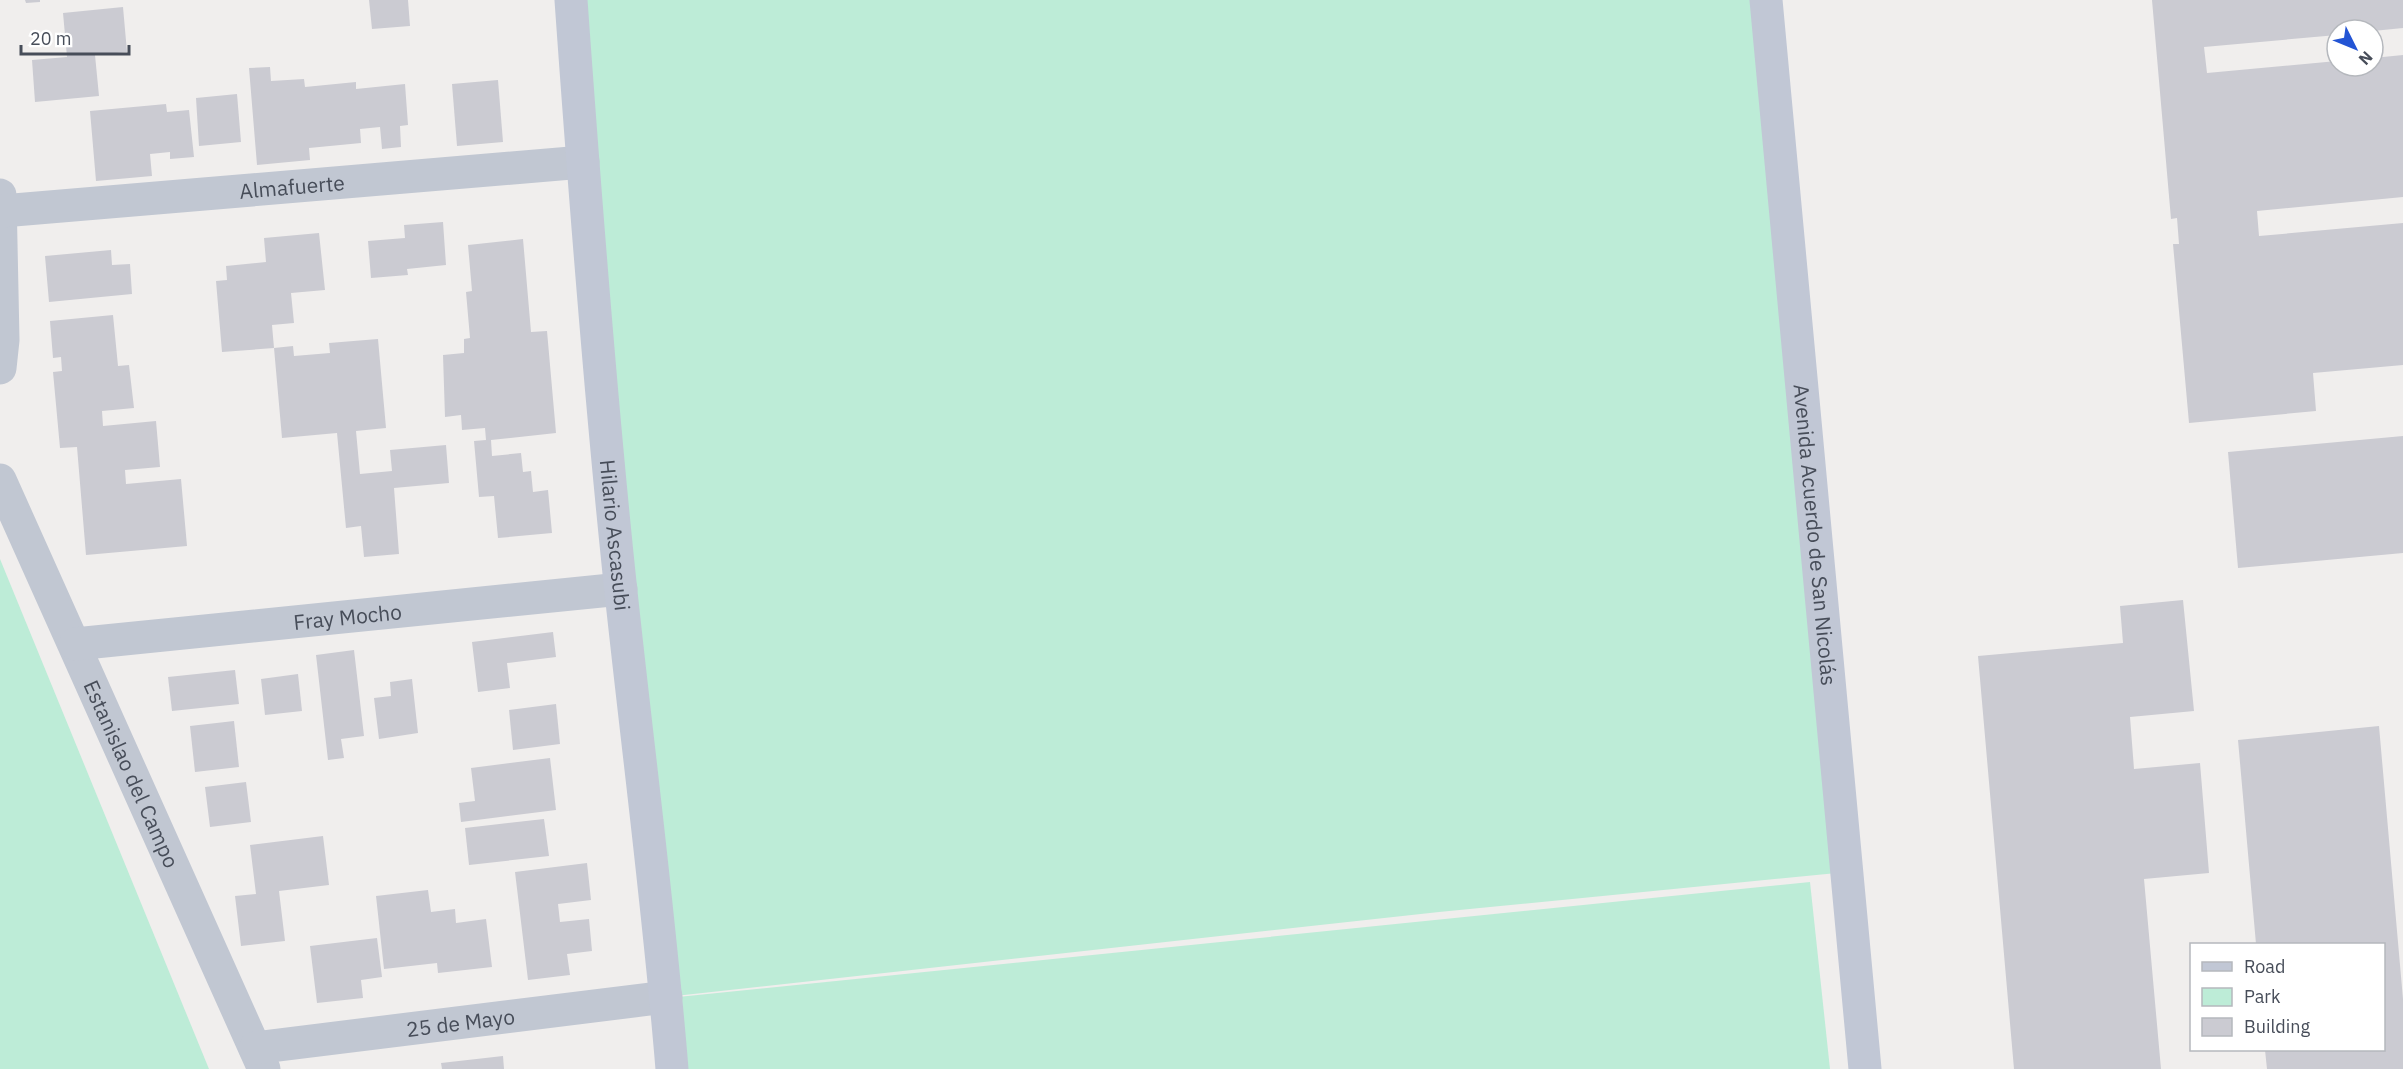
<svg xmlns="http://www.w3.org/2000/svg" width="2403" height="1069" viewBox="0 0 2403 1069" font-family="'IBM Plex Sans',sans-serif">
  <rect width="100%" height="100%" fill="#f0eeed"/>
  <g fill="#bdecd7">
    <polygon points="571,0 1766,0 1847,872 1439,912 666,997"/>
    <polygon points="0,559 209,1069 0,1069"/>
    <polygon points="1810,882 1830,1069 674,1069 668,998"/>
  </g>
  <g fill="#cbcbd2">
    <polygon points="25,0 40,0 40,2 26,3"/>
    <polygon points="369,0 408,0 410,26 372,29"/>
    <polygon points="2152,0 2403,0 2403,28 2373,31 2337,30 2337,35 2204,47 2207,73 2337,61 2337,66 2373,66 2373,58 2403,55 2403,197 2257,211 2259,236 2403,223 2403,365 2313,373 2316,411 2189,423 2173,244 2179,244 2177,218 2171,219"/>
    <polygon points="123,7 127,52 95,55 99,96 35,102 32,60 67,57 63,13"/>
    <polygon points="270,67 271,81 304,79 305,87 356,82 356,89 405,84 408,125 400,126 401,147 382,149 380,127 360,129 361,143 309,148 310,160 257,165 249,68"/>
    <polygon points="498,80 503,142 457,146 452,84"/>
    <polygon points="237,94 241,142 199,146 196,98"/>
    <polygon points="166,104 167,112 189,110 194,157 170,159 170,152 150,154 152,176 96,181 90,111"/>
    <polygon points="443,222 446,265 407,269 408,275 371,278 368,241 405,238 404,225"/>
    <polygon points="319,233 325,290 291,293 294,323 272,325 274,348 222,352 216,281 227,280 226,266 266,262 264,238"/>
    <polygon points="523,239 531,332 547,331 556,433 491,440 492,456 521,453 523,472 531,471 533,492 548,490 552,533 498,538 494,496 479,497 474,441 486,440 485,428 462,430 461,415 445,417 443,355 464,353 464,339 470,338 466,292 472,291 468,245"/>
    <polygon points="111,250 112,265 130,264 132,294 49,302 45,256"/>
    <polygon points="113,315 118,366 129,365 134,408 102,411 103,426 156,421 160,467 125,470 126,484 181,479 187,546 86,555 77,447 60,448 53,372 62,371 61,357 53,358 50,321"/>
    <polygon points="378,339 386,428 356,431 360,474 392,471 390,450 446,445 449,483 394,488 399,554 364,557 361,526 346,528 337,433 282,438 274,348 293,346 294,356 330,353 329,343"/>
    <polygon points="2403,436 2403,553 2238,568 2228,452"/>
    <polygon points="2183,600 2194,711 2130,717 2134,769 2200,763 2209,873 2144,879 2161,1069 2014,1069 1978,656 2123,643 2120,606"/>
    <polygon points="553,632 556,657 507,663 510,688 478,692 472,642"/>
    <polygon points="354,650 364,736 341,739 344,758 328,760 316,655"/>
    <polygon points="235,670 239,704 172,711 168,677"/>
    <polygon points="298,674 302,711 265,715 261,679"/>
    <polygon points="412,679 418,733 379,739 374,698 391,696 390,682"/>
    <polygon points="556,704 560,744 513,750 509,710"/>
    <polygon points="234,721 239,767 195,772 190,726"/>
    <polygon points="2379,726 2403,999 2403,1069 2267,1069 2265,1050 2384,1050 2384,944 2256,944 2238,740"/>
    <polygon points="550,758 556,810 461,822 459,803 475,801 471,768"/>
    <polygon points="246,782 251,822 210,827 205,787"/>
    <polygon points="544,819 549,856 469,865 465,828"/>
    <polygon points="323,836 329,885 279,891 285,941 241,946 235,896 256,894 250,845"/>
    <polygon points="587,863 591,900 558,904 560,922 589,919 592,951 567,954 570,975 528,980 515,872"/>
    <polygon points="428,890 431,912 455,909 456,923 486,919 492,967 438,973 437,963 384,969 376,896"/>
    <polygon points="377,938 382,977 361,980 363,998 317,1003 310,946"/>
    <polygon points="503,1056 504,1069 442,1069 441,1063"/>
  </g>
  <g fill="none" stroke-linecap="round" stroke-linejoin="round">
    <g stroke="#c1c7d2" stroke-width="33">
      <polyline points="0,195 3,340 0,368"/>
      <path id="s1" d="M2,211L583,162"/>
      <path id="s2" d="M0,480L264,1069"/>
      <path id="s3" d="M75,644L621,589"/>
      <path id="s4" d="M255,1048L666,997"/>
    </g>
    <g stroke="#c1c7d5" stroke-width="33">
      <path id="s5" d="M571,0C585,197 600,395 621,592C638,751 659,909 672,1069"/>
      <path id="s6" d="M1766,0L1865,1069"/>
    </g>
  </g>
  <g text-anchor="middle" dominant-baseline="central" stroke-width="4.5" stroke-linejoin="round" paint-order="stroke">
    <g font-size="21" fill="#474d59" stroke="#fff">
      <text stroke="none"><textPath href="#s1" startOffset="291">Almafuerte</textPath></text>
      <text stroke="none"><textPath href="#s5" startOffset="537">Hilario Ascasubi</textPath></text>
      <text stroke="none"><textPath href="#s6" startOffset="537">Avenida Acuerdo de San Nicolás</textPath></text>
      <text stroke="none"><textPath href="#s3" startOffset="274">Fray Mocho</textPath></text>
      <text stroke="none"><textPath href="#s2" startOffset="322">Estanislao del Campo</textPath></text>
      <text stroke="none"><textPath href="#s4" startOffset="207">25 de Mayo</textPath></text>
    </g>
  </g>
  <rect x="2190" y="943" width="195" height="108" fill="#ffffff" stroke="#b5b8bd" stroke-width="1.5"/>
  <rect x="2202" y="962" width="30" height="9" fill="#c1c7d5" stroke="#b5b8bd" stroke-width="1.5"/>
  <text x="2244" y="973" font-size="18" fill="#474d59">Road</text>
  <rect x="2202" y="988" width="30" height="18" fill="#bdecd7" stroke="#b5b8bd" stroke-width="1.5"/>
  <text x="2244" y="1003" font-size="18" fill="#474d59">Park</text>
  <rect x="2202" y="1018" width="30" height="18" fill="#cbcbd2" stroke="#b5b8bd" stroke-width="1.5"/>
  <text x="2244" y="1033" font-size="18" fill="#474d59">Building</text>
  <g transform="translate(2355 48) rotate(133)"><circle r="28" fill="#ffffff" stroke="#b5b8bd" stroke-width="1.5"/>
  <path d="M0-4.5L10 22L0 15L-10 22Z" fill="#2354d4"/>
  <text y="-9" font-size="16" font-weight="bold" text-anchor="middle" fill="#474d59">N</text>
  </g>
  <path d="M21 45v9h108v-9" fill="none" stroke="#474d59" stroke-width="3"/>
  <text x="30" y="45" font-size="18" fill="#474d59" stroke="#ffffff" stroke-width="4.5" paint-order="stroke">20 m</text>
</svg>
